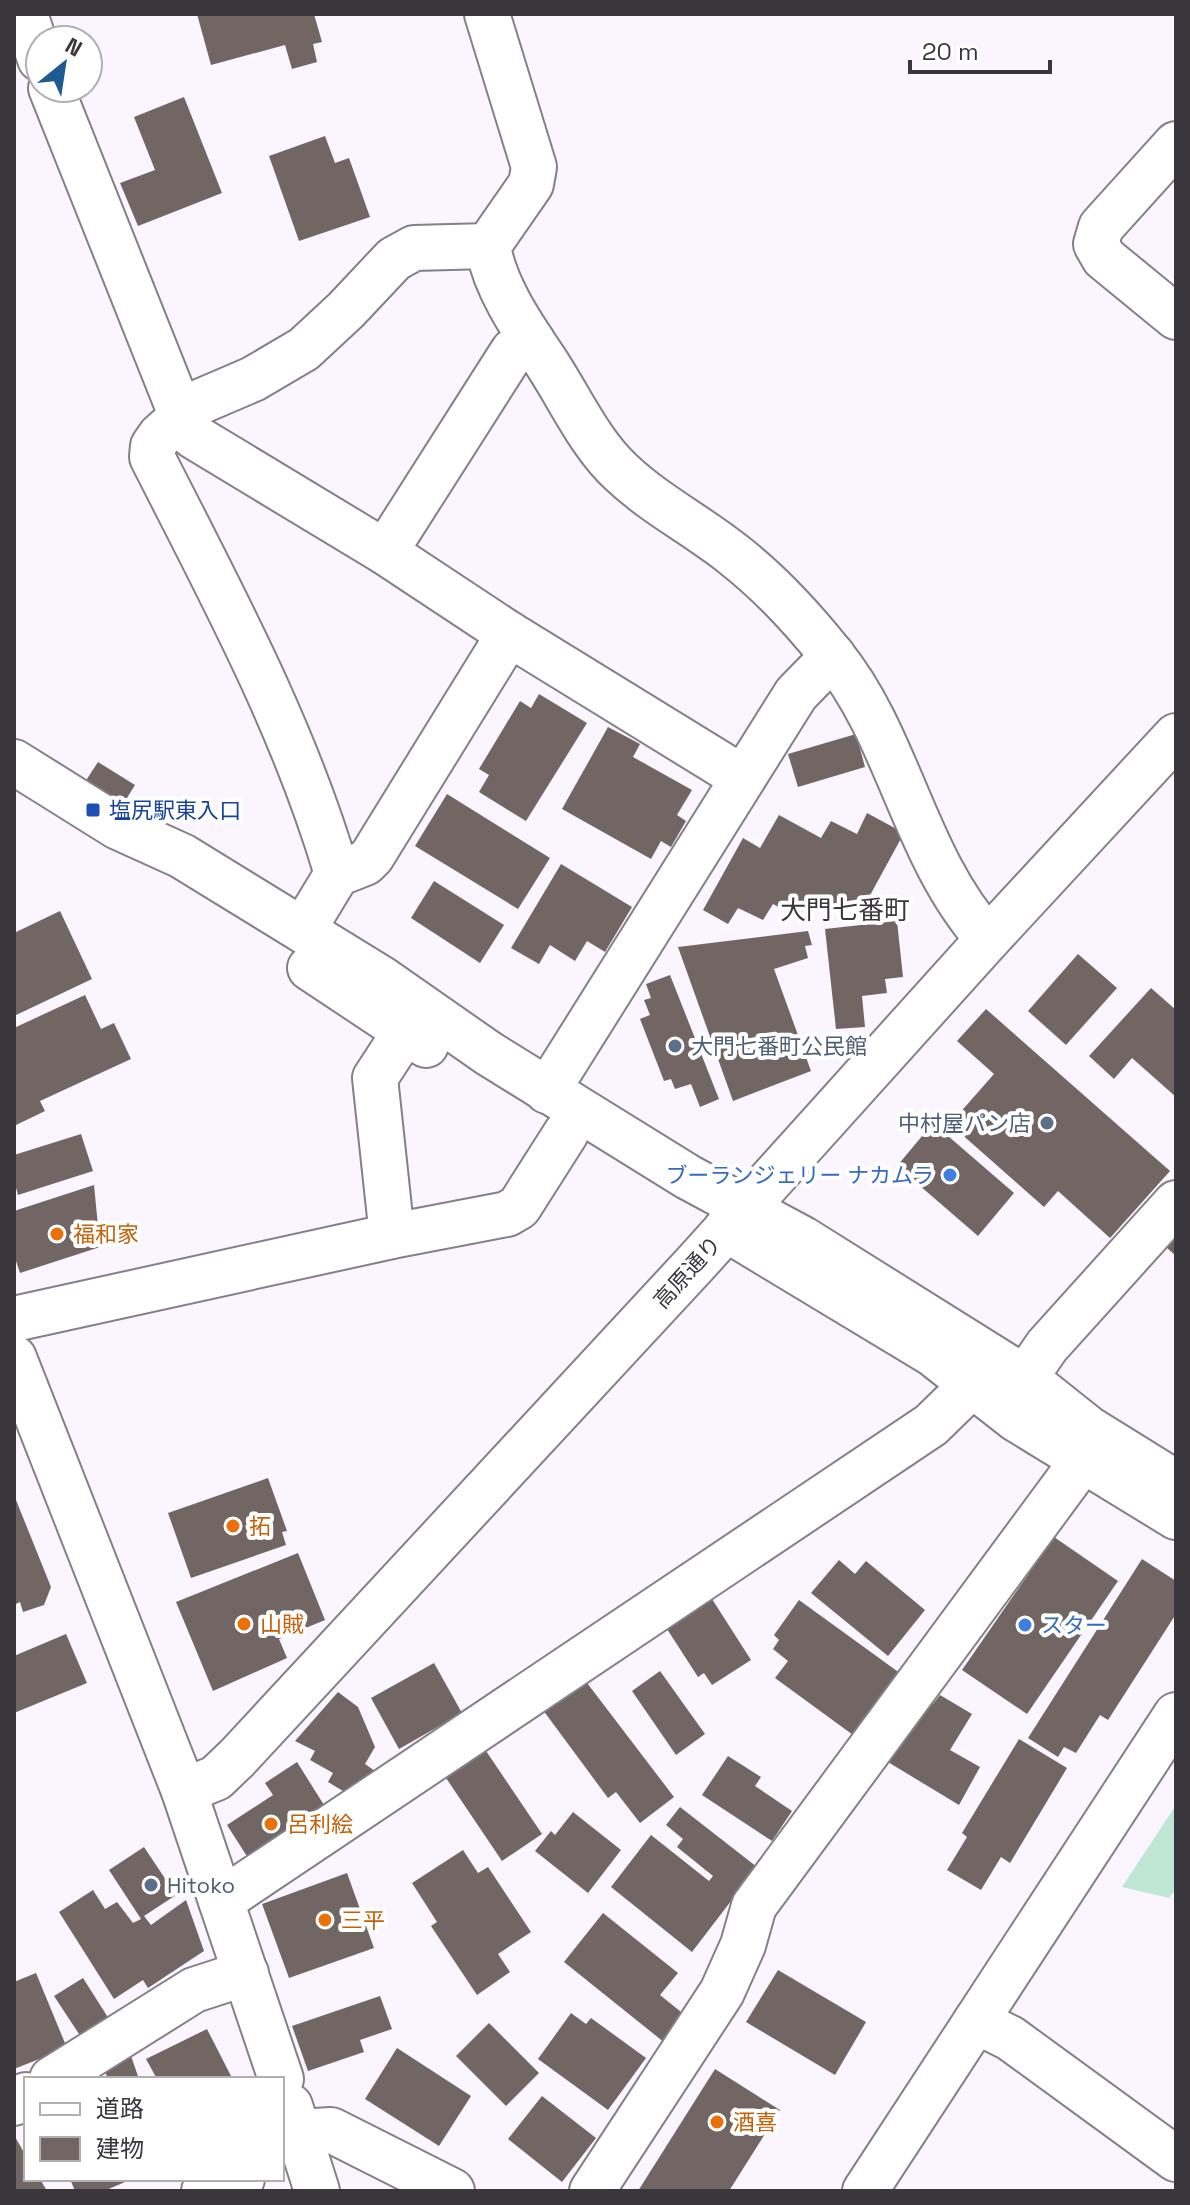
<svg xmlns="http://www.w3.org/2000/svg" width="1190" height="2205" viewBox="0 0 1190 2205" font-family="'Space Grotesk','Noto Sans JP',sans-serif">
  <rect width="100%" height="100%" fill="#faf5fe"/>
  <polygon fill="#bfe7d4" points="1176,1805 1176,1889 1169,1898 1122,1887"/>
  <g fill="#716663">
    <polygon points="197,14 314,14 322,42 313,44 317,62 292,69 285,45 211,65"/>
    <polygon points="184,97 222,193 138,226 120,183 155,170 134,117"/>
    <polygon points="325,136 335,163 349,158 370,217 299,241 269,156"/>
    <polygon points="539,694 587,723 526,821 479,792 489,775 479,769 520,701 531,708"/>
    <polygon points="608,727 640,744 633,757 692,790 677,815 686,821 671,847 661,841 651,859 562,809"/>
    <polygon points="856,734 865,767 798,787 788,754"/>
    <polygon points="98,762 135,785 122,806 85,782"/>
    <polygon points="447,794 550,858 518,909 415,846"/>
    <polygon points="867,813 904,833 862,910 839,899 831,913 807,901 798,918 773,904 763,920 738,908 728,924 703,910 743,838 760,848 779,815 821,838 831,821 857,834"/>
    <polygon points="561,864 632,907 605,952 587,941 575,961 550,945 539,964 511,948"/>
    <polygon points="434,881 504,925 480,963 411,918"/>
    <polygon points="60,911 92,979 14,1016 14,933"/>
    <polygon points="897,921 903,977 885,979 887,993 862,996 865,1027 836,1029 825,929"/>
    <polygon points="808,931 812,945 805,946 808,958 774,969 811,1071 733,1101 678,947"/>
    <polygon points="1078,954 1117,988 1066,1045 1028,1011"/>
    <polygon points="670,975 719,1099 700,1107 691,1084 675,1089 671,1079 664,1081 640,1019 650,1015 644,1000 651,998 646,984"/>
    <polygon points="1151,988 1176,1010 1176,1097 1132,1058 1114,1079 1089,1056"/>
    <polygon points="85,995 101,1029 114,1023 131,1059 40,1101 45,1111 14,1126 14,1028"/>
    <polygon points="986,1009 1170,1171 1110,1238 1058,1191 1044,1207 950,1124 994,1074 957,1041"/>
    <polygon points="933,1123 1014,1193 978,1236 897,1166"/>
    <polygon points="81,1134 93,1171 18,1195 14,1181 14,1155"/>
    <polygon points="94,1185 100,1247 20,1273 14,1255 14,1211"/>
    <polygon points="1176,1237 1176,1256 1166,1247"/>
    <polygon points="268,1478 287,1531 282,1532 286,1545 191,1578 168,1513"/>
    <polygon points="14,1495 51,1587 44,1605 23,1612 20,1602 14,1605"/>
    <polygon points="1054,1537 1118,1581 1027,1714 962,1670"/>
    <polygon points="298,1553 325,1620 279,1639 287,1658 213,1691 176,1602"/>
    <polygon points="1142,1559 1176,1581 1176,1614 1108,1720 1100,1715 1076,1753 1064,1747 1058,1757 1028,1738"/>
    <polygon points="839,1560 855,1574 866,1561 925,1610 888,1656 811,1593"/>
    <polygon points="712,1599 751,1660 712,1685 704,1673 698,1677 667,1629"/>
    <polygon points="799,1600 908,1679 864,1743 775,1678 788,1661 773,1649 779,1640 774,1635"/>
    <polygon points="66,1634 87,1683 14,1713 14,1656"/>
    <polygon points="434,1663 462,1713 399,1749 371,1698"/>
    <polygon points="660,1671 705,1734 676,1755 632,1691"/>
    <polygon points="581,1675 674,1797 640,1823 616,1792 608,1798 540,1706"/>
    <polygon points="338,1692 358,1707 375,1747 365,1764 375,1771 358,1800 328,1782 333,1773 310,1760 315,1751 295,1741"/>
    <polygon points="940,1695 972,1714 950,1750 980,1767 959,1805 878,1756 920,1698 933,1704"/>
    <polygon points="1019,1739 1067,1768 1010,1863 1001,1857 981,1890 947,1870 967,1837 962,1833"/>
    <polygon points="482,1745 542,1834 502,1861 442,1772"/>
    <polygon points="728,1756 761,1777 755,1786 792,1811 772,1841 702,1795"/>
    <polygon points="297,1762 324,1805 305,1818 309,1823 250,1861 227,1825 273,1795 265,1783"/>
    <polygon points="680,1807 757,1867 692,1952 611,1887 651,1835 709,1881 713,1876 677,1847 683,1839 666,1825"/>
    <polygon points="573,1812 621,1850 588,1893 535,1851 551,1831 555,1835"/>
    <polygon points="144,1847 176,1895 144,1916 151,1925 186,1900 204,1951 148,1988 143,1980 114,1999 59,1912 93,1890 105,1909 117,1902 133,1923 141,1919 109,1870"/>
    <polygon points="463,1850 478,1873 488,1867 531,1932 498,1954 510,1972 477,1995 431,1926 437,1922 412,1883"/>
    <polygon points="347,1873 374,1948 289,1978 262,1904"/>
    <polygon points="603,1913 678,1973 660,1995 686,2016 665,2043 564,1962"/>
    <polygon points="778,1970 866,2022 835,2075 746,2022"/>
    <polygon points="36,1973 67,2048 14,2069 14,1982"/>
    <polygon points="83,1978 109,2019 81,2037 54,1996"/>
    <polygon points="380,1996 392,2029 360,2040 364,2052 308,2071 292,2026"/>
    <polygon points="571,2013 586,2024 591,2018 646,2058 608,2110 538,2059"/>
    <polygon points="489,2023 539,2073 506,2106 456,2056"/>
    <polygon points="207,2029 231,2076 225,2079 157,2079 146,2059"/>
    <polygon points="397,2048 471,2096 439,2146 365,2099"/>
    <polygon points="131,2056 139,2079 108,2079 103,2066"/>
    <polygon points="715,2069 780,2110 729,2191 638,2191"/>
    <polygon points="542,2096 596,2138 562,2182 508,2139"/>
    <polygon points="14,2135 26,2156 26,2179 40,2179 47,2191 14,2191"/>
    <polygon points="70,2179 132,2179 104,2191 75,2191"/>
  </g>
  <g fill="none" stroke-linecap="round" stroke-linejoin="round">
    <g stroke="#847f88" stroke-width="48">
      <g id="minor">
        <polyline points="25,14 40,59"/>
        <path d="M487,14L534,167L531,184L488,246C494,285 521,325 544,359C569,396 589,443 622,473C656,505 698,526 734,555C770,583 803,619 831,654C900,738 913,856 988,939"/>
        <polyline points="51,88 182,417 193,436 385,552 509,634 743,778"/>
        <polyline points="1176,144 1101,227 1096,244 1104,258 1176,317"/>
        <polyline points="385,552 513,351 532,341"/>
        <polyline points="14,762 118,827 182,856 382,979 488,1053 688,1177 803,1239 1025,1378 1089,1429 1176,1483"/>
        <path d="M337,874C294,727 221,593 152,457L153,446L160,436L197,403L253,379L304,349L346,310L394,259L414,248L488,246"/>
        <polyline points="303,930 337,874 365,863 372,856 509,634"/>
        <polyline points="310,968 426,1045"/>
        <polyline points="547,1091 796,694 833,656"/>
        <polyline points="726,1229 933,1354 1016,1419 1176,1517"/>
        <polyline points="392,1236 375,1078 405,1032"/>
        <polyline points="14,1319 392,1236 507,1214 519,1207 566,1133"/>
        <polyline points="14,1358 184,1791 281,2079"/>
        <polyline points="1025,1378 1047,1346 1176,1203"/>
        <polyline points="184,1791 216,1778 237,1758 696,1263 988,939 1176,736"/>
        <polyline points="221,1901 931,1425 971,1386"/>
        <polyline points="976,2021 1010,2038 1176,2159"/>
        <polyline points="52,2079 194,1990 246,1973"/>
        <polyline points="14,2103 26,2095"/>
        <polyline points="290,2106 317,2191"/>
        <polyline points="299,2132 331,2130 452,2191"/>
        <polyline points="204,2191 242,2179"/>
        <polyline points="592,2191 722,1992 743,1945 754,1906 1083,1460"/>
        <polyline points="865,2191 1176,1715"/>
      </g>
    </g>
    <use href="#minor" stroke="#fff" stroke-width="44"/>
  </g>
  <rect fill="#1a4fb4" stroke="#fff" stroke-width="3" x="85" y="802" width="16" height="16" rx="4"/>
  <g fill="#5c6f8a" stroke="#fff" stroke-width="3">
    <circle cx="675" cy="1046" r="8"/>
    <circle cx="1047" cy="1123" r="8"/>
    <circle cx="151" cy="1885" r="8"/>
  </g>
  <g fill="#3f7fe0" stroke="#fff" stroke-width="3">
    <circle cx="950" cy="1175" r="8"/>
    <circle cx="1025" cy="1625" r="8"/>
  </g>
  <g fill="#e8710a" stroke="#fff" stroke-width="3">
    <circle cx="57" cy="1234" r="8"/>
    <circle cx="233" cy="1526" r="8"/>
    <circle cx="244" cy="1624" r="8"/>
    <circle cx="271" cy="1824" r="8"/>
    <circle cx="325" cy="1920" r="8"/>
    <circle cx="717" cy="2122" r="8"/>
  </g>
  <g text-anchor="middle" dominant-baseline="central" stroke-width="8" stroke-linejoin="round" paint-order="stroke">
    <g font-size="22" fill="#164399" stroke="#fff" text-anchor="start">
      <text x="109" y="810">塩尻駅東入口</text>
    </g>
    <g font-size="22" fill="#4e5e75" stroke="#fff" text-anchor="start">
      <text x="691" y="1046">大門七番町公民館</text>
      <text x="1031" y="1123" text-anchor="end">中村屋パン店</text>
      <text x="167" y="1885">Hitoko</text>
    </g>
    <g font-size="22" fill="#366cbe" stroke="#fff" text-anchor="end">
      <text x="934" y="1175">ブーランジェリー ナカムラ</text>
      <text x="1041" y="1625" text-anchor="start">スター</text>
    </g>
    <g font-size="22" fill="#c56008" stroke="#fff" text-anchor="start">
      <text x="73" y="1234">福和家</text>
      <text x="249" y="1526">拓</text>
      <text x="260" y="1624">山賊</text>
      <text x="287" y="1824">呂利絵</text>
      <text x="341" y="1920">三平</text>
      <text x="733" y="2122">酒喜</text>
    </g>
    <g font-size="22" fill="#3a373c" stroke="#fff">
      <text transform="translate(687 1272) rotate(-48)">高原通り</text>
    </g>
    <g font-size="26" fill="#3a373c" stroke="#fff">
      <text x="845" y="910">大門七番町</text>
    </g>
  </g>
  <rect width="1190" height="2205" fill="none" stroke="#3a373c" stroke-width="32"/>
  <rect x="24" y="2077" width="260" height="104" fill="#ffffff" stroke="#b0afb1" stroke-width="2"/>
  <rect x="40" y="2103" width="40" height="12" fill="#ffffff" stroke="#b0afb1" stroke-width="2"/>
  <text x="96" y="2117" font-size="24" fill="#3a373c">道路</text>
  <rect x="40" y="2137" width="40" height="24" fill="#716663" stroke="#b0afb1" stroke-width="2"/>
  <text x="96" y="2157" font-size="24" fill="#3a373c">建物</text>
  <g transform="translate(64 64) rotate(30)"><circle r="38" fill="#ffffff" stroke="#b0afb1" stroke-width="2"/>
  <path d="M0-6L14 30L0 20L-14 30Z" fill="#1e5b92"/>
  <text y="-12" font-size="22" font-weight="bold" text-anchor="middle" fill="#3a373c">N</text>
  </g>
  <path d="M910 60v12h140v-12" fill="none" stroke="#3a373c" stroke-width="4"/>
  <text x="922" y="60" font-size="24" fill="#3a373c" stroke="#ffffff" stroke-width="6" paint-order="stroke">20 m</text>
</svg>
